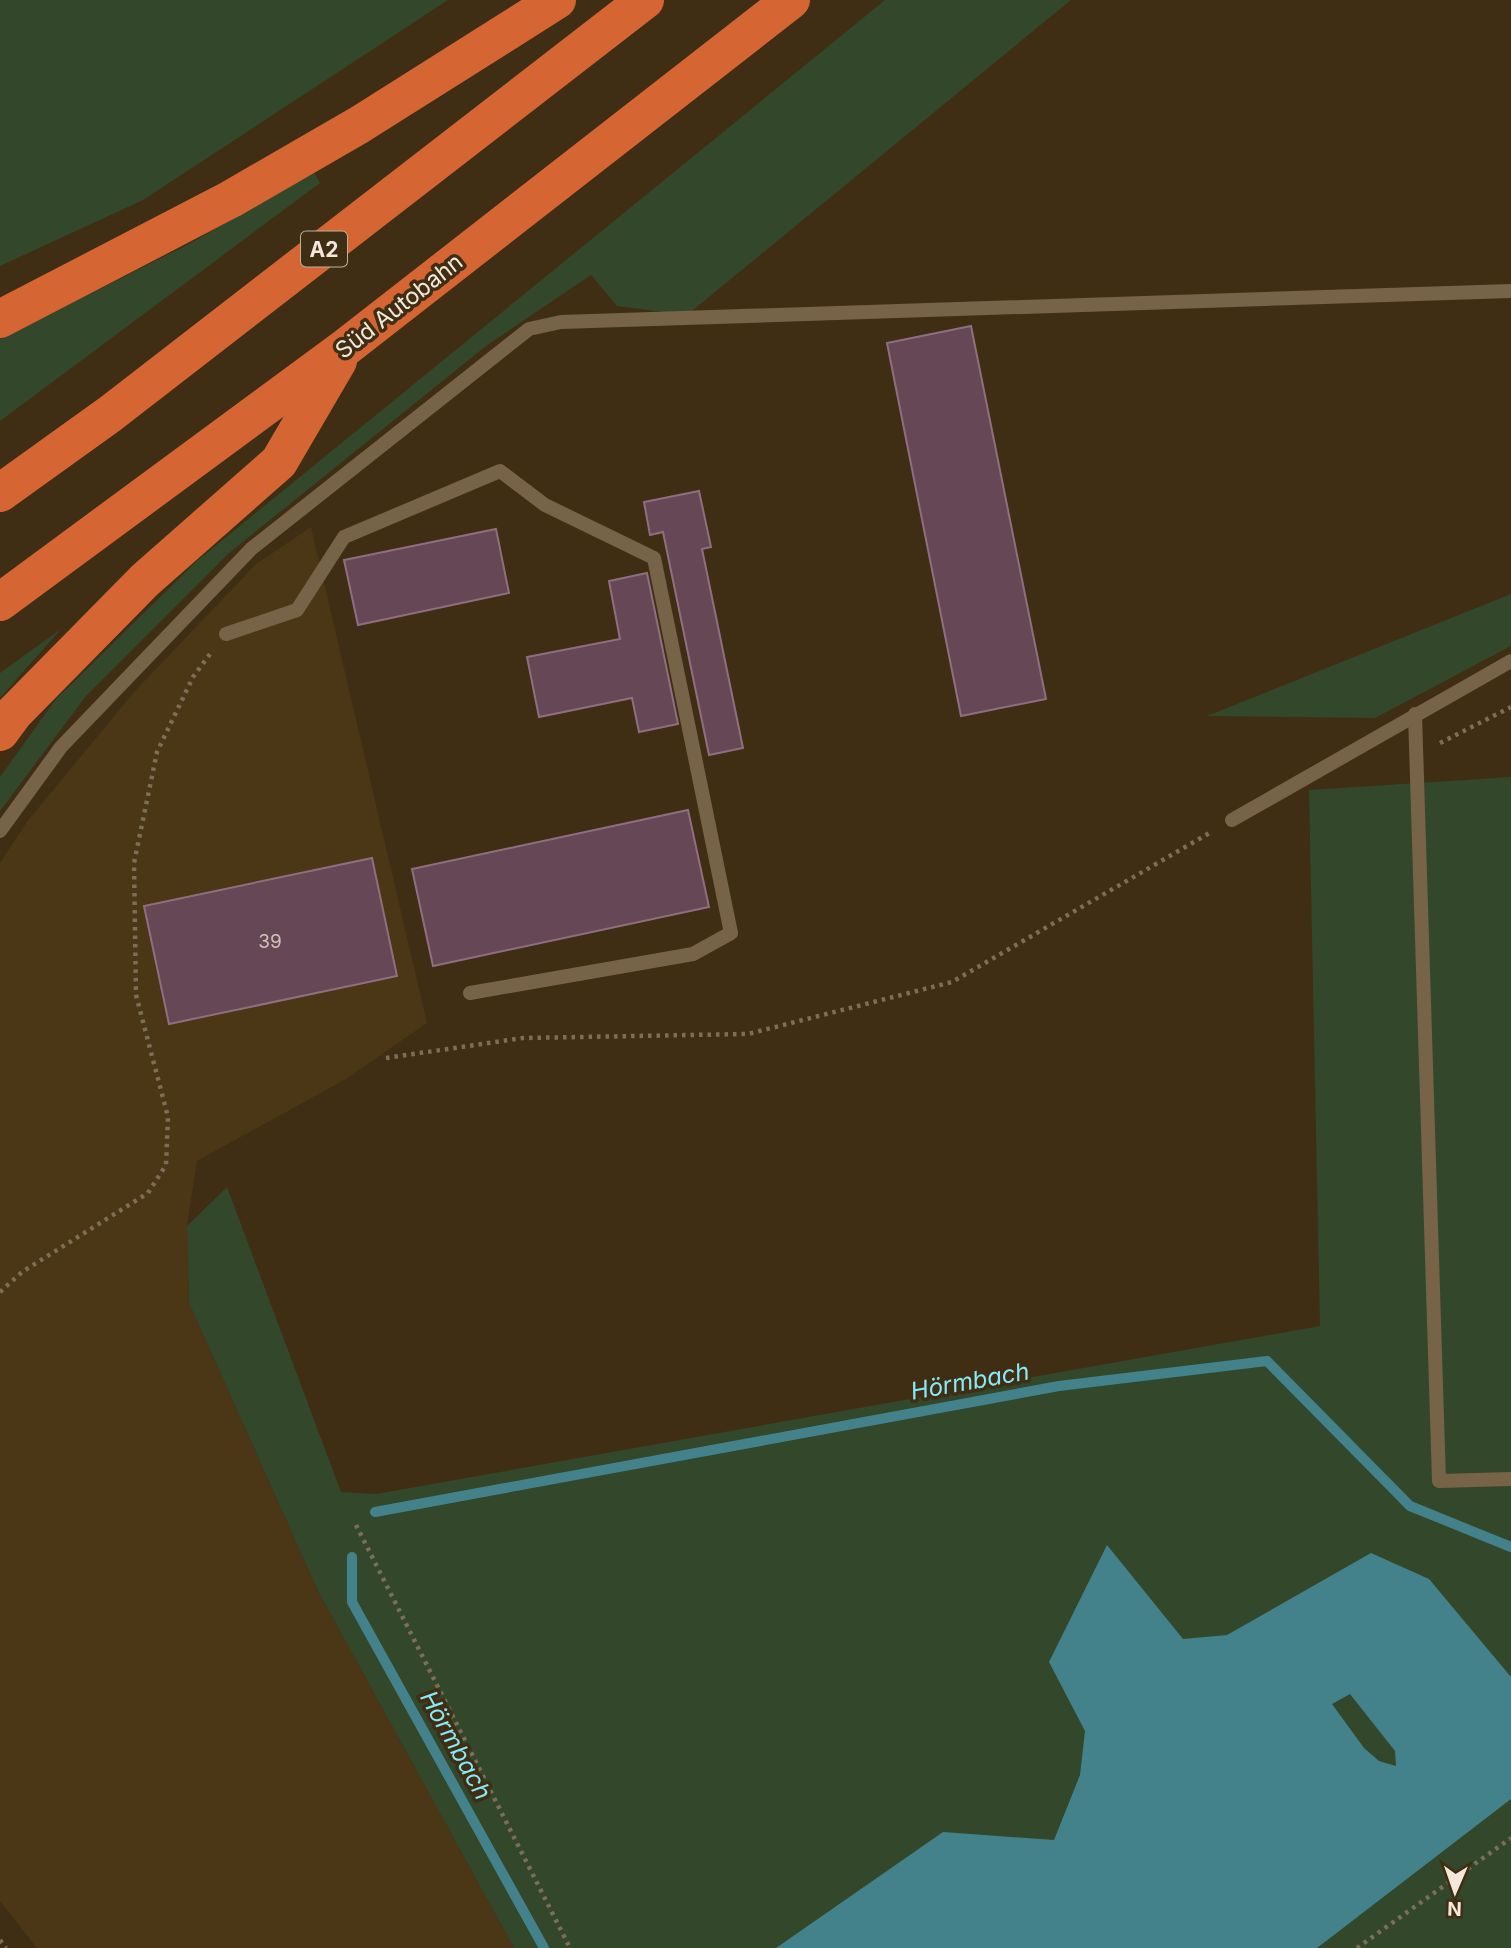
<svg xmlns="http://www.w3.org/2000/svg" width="1511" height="1948" viewBox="0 0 1511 1948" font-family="Inter,sans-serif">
  <rect width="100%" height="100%" fill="#3f2e14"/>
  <polygon fill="#4b3615" points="311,527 427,1023 346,1079 197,1161 187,1226 189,1303 318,1591 514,1948 37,1948 0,1901 0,863 26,823 134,692 256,564"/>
  <g fill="#33472b">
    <polygon points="0,0 448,0 143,200 0,266"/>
    <polygon points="885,0 1071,0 687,315 617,306 591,275 486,346 229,553 86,696 0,811 0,777 56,699 198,560"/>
    <polygon points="314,172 320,183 0,421 0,339 189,244"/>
    <polygon points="1511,594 1511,646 1375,718 1207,716"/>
    <polygon points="61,629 0,698 0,673"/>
    <polygon points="1511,777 1511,1948 514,1948 318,1591 189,1303 187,1226 227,1187 341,1492 376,1494 1320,1326 1309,790"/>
  </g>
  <path fill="#43828b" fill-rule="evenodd" d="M1107,1545L1183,1639L1227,1635L1371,1553L1429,1579L1511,1677V1799L1317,1948H776L943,1832L1054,1840L1080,1775L1085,1731L1049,1662ZM1350,1694L1395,1751L1396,1766L1379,1761L1364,1748L1332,1704Z"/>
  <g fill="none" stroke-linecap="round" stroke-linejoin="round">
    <g stroke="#43828b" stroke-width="10">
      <polyline points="375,1512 1059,1386 1267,1361 1410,1506 1511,1547"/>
      <polyline points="352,1557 352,1602 544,1948"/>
    </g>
  </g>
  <g fill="#654756" stroke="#8f6f7f" stroke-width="2">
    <polygon points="971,326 1046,699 961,716 887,343"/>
    <polygon points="699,491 711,547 702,549 743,748 709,755 663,532 650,535 644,502"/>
    <polygon points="496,529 509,593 358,625 344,560"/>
    <polygon points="647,573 678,724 639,732 632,698 539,717 527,657 620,639 609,581"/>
    <polygon points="688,810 709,907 433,966 412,869"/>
    <polygon points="372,858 397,976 169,1024 144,906"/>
  </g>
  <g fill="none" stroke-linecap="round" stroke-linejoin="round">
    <g stroke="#7d6e58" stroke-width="4.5" stroke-dasharray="3.5 5" stroke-linecap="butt">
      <polyline points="1440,743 1511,707"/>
      <polyline points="386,1058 523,1038 748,1034 952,982 1213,831"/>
      <polyline points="0,1292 22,1272 148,1193 166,1165 168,1117 136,995 134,863 157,752 193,677 213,650"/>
      <polyline points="356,1525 570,1948"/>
      <polyline points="0,1940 6,1948"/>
      <polyline points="1357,1948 1511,1838"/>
    </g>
    <g stroke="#766348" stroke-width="14">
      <polyline points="226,634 297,610 344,537 500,471 545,505 654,558 731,933 693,954 470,993"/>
      <polyline points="1415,714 1439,1481 1511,1479"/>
      <polyline points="1232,820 1511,661"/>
      <polyline points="0,831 61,747 251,549 529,329 561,322 1511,291"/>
    </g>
    <g stroke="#d66534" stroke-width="38">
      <polyline points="0,319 231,199 359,125 557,0"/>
      <polyline points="0,493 110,414 645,0"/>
      <polyline points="0,602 346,347 791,0"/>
      <polyline points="0,732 14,713 145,580 279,462 338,361"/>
    </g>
  </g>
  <g text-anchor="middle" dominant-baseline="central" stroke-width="7" stroke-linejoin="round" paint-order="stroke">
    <g font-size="19" fill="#d0c0b8">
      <text x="270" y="941">39</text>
    </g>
    <rect fill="#3f2e14" stroke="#bdb09e" stroke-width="2" x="301" y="231.5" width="46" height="35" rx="5"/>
    <g font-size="21" font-weight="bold" fill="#f3e8d9">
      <text x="324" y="249">A2</text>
    </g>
    <g font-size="23" fill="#f3e8d9" stroke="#3f2e14">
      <text transform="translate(399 306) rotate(-38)">Süd Autobahn</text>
    </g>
    <g font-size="24" font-style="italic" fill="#86ebf8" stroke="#3f2e14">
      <text transform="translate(970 1381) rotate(-10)">Hörmbach</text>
      <text transform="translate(456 1745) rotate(61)">Hörmbach</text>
    </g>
  </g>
  <g transform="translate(1455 1892) rotate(182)" stroke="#3f2e14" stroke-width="5" paint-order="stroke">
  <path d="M0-5L12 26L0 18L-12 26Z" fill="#f3e8d9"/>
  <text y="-10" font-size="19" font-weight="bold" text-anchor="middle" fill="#f3e8d9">N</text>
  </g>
</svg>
